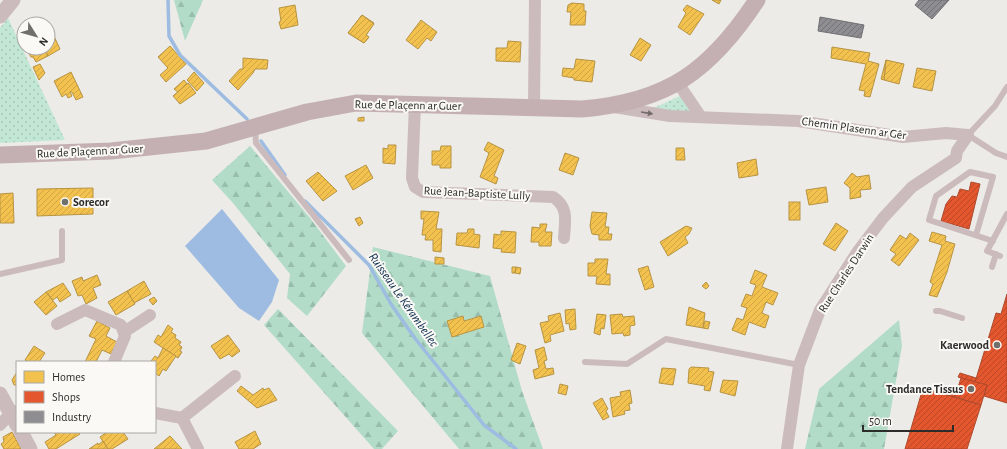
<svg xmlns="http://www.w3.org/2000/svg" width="1007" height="449" viewBox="0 0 1007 449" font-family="'Alegreya Sans',sans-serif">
  <defs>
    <pattern id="grass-dots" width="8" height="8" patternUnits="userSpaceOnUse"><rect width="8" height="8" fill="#c2e7d5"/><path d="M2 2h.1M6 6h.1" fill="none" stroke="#a7c6b7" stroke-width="1.8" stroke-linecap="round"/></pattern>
    <pattern id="forest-firs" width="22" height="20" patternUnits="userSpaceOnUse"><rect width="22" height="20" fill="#b2dcc8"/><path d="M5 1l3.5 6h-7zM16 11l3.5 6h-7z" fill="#99bdac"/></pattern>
    <pattern id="homes-hatch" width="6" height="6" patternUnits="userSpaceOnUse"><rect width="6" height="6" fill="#f2c14e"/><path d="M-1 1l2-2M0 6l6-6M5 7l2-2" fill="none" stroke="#d0a644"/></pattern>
    <pattern id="shops-hatch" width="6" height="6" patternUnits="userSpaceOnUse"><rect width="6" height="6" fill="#e4572e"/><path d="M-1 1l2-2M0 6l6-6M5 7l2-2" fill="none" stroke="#b94827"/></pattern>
    <pattern id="industry-hatch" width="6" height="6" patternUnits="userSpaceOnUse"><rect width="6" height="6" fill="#8d8d92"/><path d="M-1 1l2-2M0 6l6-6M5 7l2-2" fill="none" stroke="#737377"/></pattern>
  </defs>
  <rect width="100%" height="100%" fill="#ecebe8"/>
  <g fill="url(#grass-dots)">
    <polygon points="8,18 65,140 0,143 0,28"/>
    <polygon points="680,96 693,113 649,110"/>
  </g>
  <g fill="url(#forest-firs)">
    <polygon points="174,0 203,0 185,41"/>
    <polygon points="250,146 310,218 346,266 307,316 287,298 290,274 233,203 212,180"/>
    <polygon points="373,247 490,276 522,391 543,449 459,449 362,333"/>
    <polygon points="278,309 398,431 382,449 374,449 264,325"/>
    <polygon points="899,320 902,346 884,449 805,449 819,389"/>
  </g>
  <polygon fill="#9ebce1" points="222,209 279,280 272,302 259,321 239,308 185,246"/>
  <g fill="url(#homes-hatch)" stroke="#b79443">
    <polygon points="712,0 721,0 719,4"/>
    <polygon points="572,3 584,4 584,11 586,11 585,25 570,25 571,12 567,12 568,5"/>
    <polygon points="295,5 298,25 281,29 279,22 281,21 279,8"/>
    <polygon points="687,5 704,14 690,35 678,27 686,13 683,10"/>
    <polygon points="362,15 374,23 366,35 369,37 364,43 348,33"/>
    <polygon points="362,15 374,24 366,35 369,37 364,43 348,33"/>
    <polygon points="421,20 437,32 431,41 427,38 418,49 406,40"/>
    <polygon points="52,32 60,49 48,56 44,48 48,48 48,34"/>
    <polygon points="640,38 651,45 641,61 630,55"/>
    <polygon points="508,41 521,42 520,62 496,61 496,48 507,48"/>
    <polygon points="170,46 186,64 166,82 160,75 168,68 158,57"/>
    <polygon points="832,47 870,53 868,61 879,64 870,97 864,96 865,91 859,90 866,64 831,58"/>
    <polygon points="26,48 44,48 48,56 36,62 33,57 31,57"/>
    <polygon points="243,58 268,60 267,69 255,69 253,73 238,90 229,81 240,69 243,69"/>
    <polygon points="576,59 595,61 592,82 574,80 574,78 562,76 563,68 574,69"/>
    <polygon points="886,60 904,64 899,84 884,80"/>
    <polygon points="886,60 884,80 881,79"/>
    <polygon points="40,64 45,73 39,80 33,67"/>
    <polygon points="917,68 936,71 932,91 913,87"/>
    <polygon points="71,72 83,97 76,100 72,92 70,92 72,96 68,98 66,94 62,97 54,81"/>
    <polygon points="194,72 204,83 197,91 187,80"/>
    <polygon points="184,80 187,84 178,92 174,89"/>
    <polygon points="188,83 196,93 180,104 173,96"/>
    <polygon points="364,117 364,121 358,121 358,118"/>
    <polygon points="488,142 504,150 494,176 498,178 496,184 480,177 489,153 484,150"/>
    <polygon points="388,145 396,145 395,164 383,163 383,148 388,149"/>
    <polygon points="441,146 451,146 451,168 440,168 440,165 432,165 432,151 440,151"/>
    <polygon points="676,148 684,148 685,160 676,160"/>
    <polygon points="565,153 579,158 573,175 559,170"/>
    <polygon points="756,159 758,175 739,178 737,163"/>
    <polygon points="366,165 373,178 353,190 345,176"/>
    <polygon points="318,172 337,191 323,201 306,181"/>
    <polygon points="852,173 857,177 869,175 871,189 860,190 861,197 850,199 850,188 844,183"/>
    <polygon points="826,187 828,202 809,205 806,190"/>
    <polygon points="93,188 93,214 37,216 37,189"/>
    <polygon points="13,193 14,223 0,223 0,194"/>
    <rect x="789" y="202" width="11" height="18"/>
    <polygon points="421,211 439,212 436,229 442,229 441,252 433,251 433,240 425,240 426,235 422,235 424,219 421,219"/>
    <polygon points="592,212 607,213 605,227 609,227 608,234 612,234 611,240 599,240 599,235 592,234 590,226"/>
    <polygon points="360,217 363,223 359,226 355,219"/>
    <polygon points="836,223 848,231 835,251 823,244"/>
    <polygon points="540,224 547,224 545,232 552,232 551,246 539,246 539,242 531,242 532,227 540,228"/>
    <polygon points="686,226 692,228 689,234 685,237 688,243 668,256 660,242"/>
    <polygon points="468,229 474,229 474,234 480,235 479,248 456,245 457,233 467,233"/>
    <polygon points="501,231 516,232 515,253 501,252 502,249 493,248 494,234 501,235"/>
    <polygon points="932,232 946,236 945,241 955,244 947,272 937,297 929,295 933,284 930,282 942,245 929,241"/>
    <polygon points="910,233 919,240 899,266 891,260 896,254 890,250 900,235 906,239"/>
    <polygon points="435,257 444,258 444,264 435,264"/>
    <polygon points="595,259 608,259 606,274 610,274 610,285 596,284 597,276 588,276 588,263 595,263"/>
    <polygon points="648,266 654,287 645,290 638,269"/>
    <polygon points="512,267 516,267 515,273 512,273"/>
    <polygon points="516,267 521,268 520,274 515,273"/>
    <polygon points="755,270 767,275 762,287 778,293 773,305 766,302 762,313 769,316 765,328 749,322 745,335 732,330 737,318 743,320 747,308 741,306 746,294 752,296 756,285 750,283"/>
    <polygon points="97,275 101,285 93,288 97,298 86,304 82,295 78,296 72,281 82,277 83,281"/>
    <polygon points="144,281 151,294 134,303 127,291"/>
    <polygon points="706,282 709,286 706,289 702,286"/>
    <polygon points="63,283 71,295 60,302 57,297 53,300 46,292"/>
    <polygon points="127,291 135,304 116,315 108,302"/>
    <polygon points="46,292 57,306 46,315 34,302"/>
    <polygon points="154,297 157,301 153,305 149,300"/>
    <polygon points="689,307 705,313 703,328 686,325"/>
    <polygon points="575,309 576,329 570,330 569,323 566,324 565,310"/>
    <polygon points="560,313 564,331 550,335 551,341 545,343 540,323 549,321 548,316"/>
    <polygon points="597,314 606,315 604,329 601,328 600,335 594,333"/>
    <polygon points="622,314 623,317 634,316 635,325 630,326 630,335 624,336 623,333 612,334 610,315"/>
    <polygon points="463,316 464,321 481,316 484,327 452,337 447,321"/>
    <polygon points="97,321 110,328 106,336 117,342 111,354 102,350 96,362 85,362 96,339 89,336"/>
    <polygon points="705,321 710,322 708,329 703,328"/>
    <polygon points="168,325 173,329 171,332 176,335 175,338 181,342 179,345 182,347 180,351 182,352 178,358 154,342 158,335 161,337"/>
    <polygon points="228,335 240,351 232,357 229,354 220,359 211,346"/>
    <polygon points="517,343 526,346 520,364 511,360"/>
    <polygon points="34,346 45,353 39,362 29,362 25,360"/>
    <polygon points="544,347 547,360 544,361 546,369 553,368 554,374 535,379 533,370 539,368 535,350"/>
    <polygon points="163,348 176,356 166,371 163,369 159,376 155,373 155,362 151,361 155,356 158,358"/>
    <polygon points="691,367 709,368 708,371 714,372 710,391 704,390 705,386 688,383 689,369"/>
    <polygon points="662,368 676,369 673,385 659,383"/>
    <polygon points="17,372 17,385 14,385 12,380"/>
    <polygon points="723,380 738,381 735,396 720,392"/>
    <polygon points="560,384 568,386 566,395 558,393"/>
    <polygon points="241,386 253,395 263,388 264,390 269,388 277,400 257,408 237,391"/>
    <polygon points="630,390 632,403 629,404 630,410 624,411 625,414 613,417 610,398 621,396 620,392"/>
    <polygon points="602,398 608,409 606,411 609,417 603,420 593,403"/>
    <polygon points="255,431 261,444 253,449 239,449 235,442"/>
    <polygon points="12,432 21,449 4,449 1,444 4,442 3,437"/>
    <polygon points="54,432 78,432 80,434 56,449 49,449 45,442 56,435"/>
    <polygon points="107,432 123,432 128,439 112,449 108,449 100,437"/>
    <polygon points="170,436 182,449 154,449"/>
    <polygon points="103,441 108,449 89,449 98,443 98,445"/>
  </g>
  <g fill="url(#shops-hatch)" stroke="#ad4a2d">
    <polygon points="971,182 980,184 969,229 941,221 946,204 952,196 957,197 960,189 969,191"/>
    <polygon points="1007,294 1007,403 984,396 987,385 975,382 996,313 1001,314"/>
    <polygon points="960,373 976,378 975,382 958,377"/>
    <polygon points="961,378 987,385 981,405 955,397"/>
    <polygon points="923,388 981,405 967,449 905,449"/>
    <polygon points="942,389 956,393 955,397 941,393"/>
  </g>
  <g fill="url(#industry-hatch)" stroke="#707073">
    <polygon points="919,0 949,0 932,19 915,5"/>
    <polygon points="820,17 864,25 861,38 818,31"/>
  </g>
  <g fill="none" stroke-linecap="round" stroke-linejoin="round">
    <g stroke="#9ebce1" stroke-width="3.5">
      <polyline points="168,0 169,36 180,55 247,119"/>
      <polyline points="261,141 285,175"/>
      <polyline points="305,201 369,265 391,304 414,337 484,425 516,449"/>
    </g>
    <g stroke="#ccbbbc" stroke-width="6">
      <polyline points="1007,87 995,106 968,135 996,153 1007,157"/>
      <polyline points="255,128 256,143 349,260"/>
      <polyline points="976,235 993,177 970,172 936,196 929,220 993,241"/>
      <polyline points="1000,256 987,251 1007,214"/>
      <polyline points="992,267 996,254"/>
      <polyline points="0,274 62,260 62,231"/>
      <polyline points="936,311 940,311 962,318"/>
      <polyline points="585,362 627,364 666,339 799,365"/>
    </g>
    <g stroke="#ccbbbc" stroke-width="12">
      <polyline points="678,83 701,117"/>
      <path d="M415,104L412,178L415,187L423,192L553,197C569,207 565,221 564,238"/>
      <polyline points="534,107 535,0"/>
      <polyline points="614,107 670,116 798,121 903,137 946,133 968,135"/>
      <polyline points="57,324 85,310 121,325 125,336 114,362"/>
      <polyline points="124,332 150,315"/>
      <polyline points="155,413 182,418 198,449"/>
      <polyline points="182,418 235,376"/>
      <polyline points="0,425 11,413 17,411"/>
      <polyline points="787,449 799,365 820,310 858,251 883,218 912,187 956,158 957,151 968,135"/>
    </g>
    <g stroke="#ccbbbc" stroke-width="15">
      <polyline points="0,16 13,0"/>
      <polyline points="0,394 17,425"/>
      <polyline points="21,432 30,449"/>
    </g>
    <path stroke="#c4b0b2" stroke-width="17" d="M0,155L111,151L206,141L307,112L356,103L582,109C668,102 711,70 757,0"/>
  </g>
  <defs><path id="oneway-solid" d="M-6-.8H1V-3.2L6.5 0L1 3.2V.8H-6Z"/></defs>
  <use fill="#746c6c" href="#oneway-solid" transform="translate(647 113) rotate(9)"/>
  <g fill="#6f6f6c" stroke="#faf9f5" stroke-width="1.5">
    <circle cx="65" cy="202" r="4"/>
    <circle cx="997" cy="345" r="4"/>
    <circle cx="971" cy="389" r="4"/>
  </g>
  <g text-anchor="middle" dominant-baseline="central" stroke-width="4" stroke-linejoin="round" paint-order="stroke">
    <g font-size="12" fill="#2c2c2a" stroke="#faf9f5">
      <text transform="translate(408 105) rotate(1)">Rue de Plaçenn ar Guer</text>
      <text transform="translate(854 128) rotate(8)">Chemin Plasenn ar Gêr</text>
      <text transform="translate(90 151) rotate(-3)">Rue de Plaçenn ar Guer</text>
      <text transform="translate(477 193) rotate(3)">Rue Jean-Baptiste Lully</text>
      <text transform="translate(846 273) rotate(-57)">Rue Charles Darwin</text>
    </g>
    <g font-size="12" font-weight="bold" fill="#2c2c2a" stroke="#faf9f5" text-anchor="end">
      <text x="73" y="202" text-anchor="start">Sorecor</text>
      <text x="989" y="345">Kaerwood</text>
      <text x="963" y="389">Tendance Tissus</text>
    </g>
    <g font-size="13" font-style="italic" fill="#0b2a4c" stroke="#faf9f5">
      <text transform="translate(403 300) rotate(55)">Ruisseau Le Kérambellec</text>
    </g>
  </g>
  <rect x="16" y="361" width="140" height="72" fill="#faf9f5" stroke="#a8a7a4"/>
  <rect x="24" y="371" width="20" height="12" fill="#f2c14e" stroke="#a8a7a4"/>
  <text x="52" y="381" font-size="12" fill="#2c2c2a">Homes</text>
  <rect x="24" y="391" width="20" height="12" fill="#e4572e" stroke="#a8a7a4"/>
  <text x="52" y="401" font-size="12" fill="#2c2c2a">Shops</text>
  <rect x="24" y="411" width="20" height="12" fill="#8d8d92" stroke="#a8a7a4"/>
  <text x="52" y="421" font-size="12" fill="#2c2c2a">Industry</text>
  <g transform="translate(36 36) rotate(127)"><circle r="19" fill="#faf9f5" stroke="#a8a7a4"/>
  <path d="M0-3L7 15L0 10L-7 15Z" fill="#6f6f6c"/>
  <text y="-6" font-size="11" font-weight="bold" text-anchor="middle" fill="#2c2c2a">N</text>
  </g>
  <path d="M863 425v6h90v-6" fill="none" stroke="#2c2c2a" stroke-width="2"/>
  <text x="869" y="425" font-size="12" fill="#2c2c2a" stroke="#faf9f5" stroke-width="3" paint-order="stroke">50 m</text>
</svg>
